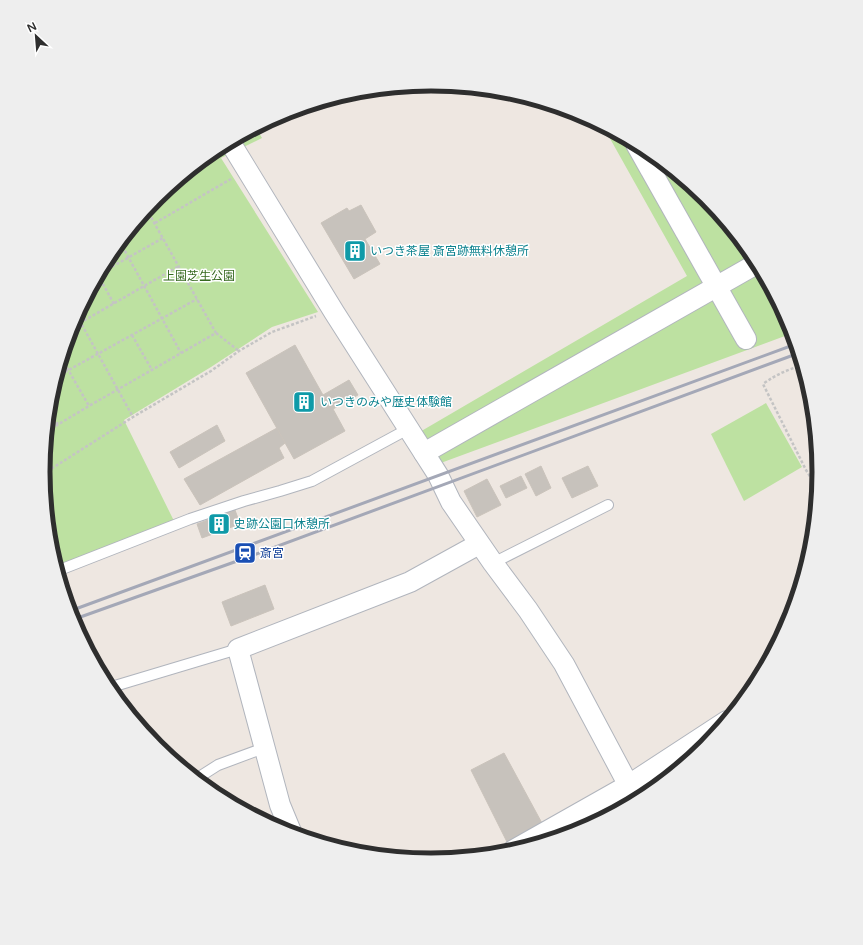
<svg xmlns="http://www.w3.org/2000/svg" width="863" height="945" viewBox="0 0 863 945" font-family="'Varela Round','Noto Sans JP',sans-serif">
  <rect width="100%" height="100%" fill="#eee7e1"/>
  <g fill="#bde1a1">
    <polygon points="603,126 648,150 706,198 755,257 791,324 793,333 438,464 418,433 687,276"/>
    <polygon points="256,128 262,138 221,158 318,312 272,327 211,367 124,420 174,521 56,566 50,548 43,472 51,396 73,324 109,256 157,198 216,149"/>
    <polygon points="766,403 802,467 744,501 711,434"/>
  </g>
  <g fill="#c7c2bc" stroke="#cac3bb">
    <polygon points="361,205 376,232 365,239 380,264 354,279 321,223 347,208 349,211"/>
    <polygon points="295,345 323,395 349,380 358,395 333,409 345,431 294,459 246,373"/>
    <polygon points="217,425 225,441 179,468 170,452"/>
    <polygon points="277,428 285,443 279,448 284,458 200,505 184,479"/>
    <polygon points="541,466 551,488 536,496 525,474"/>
    <polygon points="588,466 598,486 572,498 562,478"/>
    <polygon points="521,476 527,488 506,498 500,486"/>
    <polygon points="487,479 501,505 477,517 464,491"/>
    <polygon points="235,510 240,524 202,538 197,524"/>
    <polygon points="265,585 274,609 231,626 222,602"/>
    <polygon points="504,753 543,825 508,844 471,770"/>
  </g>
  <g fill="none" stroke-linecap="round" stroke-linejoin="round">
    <g stroke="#b1b5bd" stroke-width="12">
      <g id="lane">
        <polyline points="493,563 608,505"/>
        <polyline points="57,571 190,519 244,501 280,491 312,481 408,429"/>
        <polyline points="108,688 238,649"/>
        <polyline points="196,779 218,765 264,748"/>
      </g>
    </g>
    <g stroke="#b1b5bd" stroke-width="22">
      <g id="street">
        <polyline points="230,142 334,312 424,453 438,475 451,502 493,563 528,610 564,664 629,786"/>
        <polyline points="636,144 746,339"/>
        <polyline points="424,453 758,263"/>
        <polyline points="292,834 280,805 238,649 410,582 479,544"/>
      </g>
    </g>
    <g stroke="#b1b5bd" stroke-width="24">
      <polyline id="secondary" points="514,851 629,786 727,722"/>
    </g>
    <g stroke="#c4c4c4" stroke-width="2.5" stroke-dasharray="3 2" stroke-linecap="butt">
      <polyline points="155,223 231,179"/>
      <polyline points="120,242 181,353"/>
      <polyline points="99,274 163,238"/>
      <polyline points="98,275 114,304"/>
      <polyline points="77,316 133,417"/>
      <polyline points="71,328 179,266"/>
      <polyline points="216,333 239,351"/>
      <polyline points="132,335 152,370"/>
      <polyline points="62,359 89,406"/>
      <path d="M803,365C787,370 777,374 763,384L806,470L818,489"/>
      <polyline points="56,377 197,299"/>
      <polyline points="49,409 58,425"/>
      <polyline points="47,431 89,406 216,333 147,210"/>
      <polyline points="43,474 133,417 211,371 239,351 272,332 316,316"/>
    </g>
    <use href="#lane" stroke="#fff" stroke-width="10"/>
    <use href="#street" stroke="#fff" stroke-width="20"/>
    <use href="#secondary" stroke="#fff" stroke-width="22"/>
    <g stroke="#a4a8b7" stroke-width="3">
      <polyline points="70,611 796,344"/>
      <polyline points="72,620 240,560 799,353"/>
    </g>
  </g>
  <defs>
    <g id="building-square" transform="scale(1.15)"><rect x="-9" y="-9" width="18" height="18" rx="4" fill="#0f9aa8" stroke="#fff"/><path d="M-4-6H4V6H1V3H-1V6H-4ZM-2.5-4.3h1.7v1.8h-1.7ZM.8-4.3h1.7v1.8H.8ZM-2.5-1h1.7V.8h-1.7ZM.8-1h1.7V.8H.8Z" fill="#fff"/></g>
    <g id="station-square" transform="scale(1.15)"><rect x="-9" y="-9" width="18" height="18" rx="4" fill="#1a4fb4" stroke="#fff"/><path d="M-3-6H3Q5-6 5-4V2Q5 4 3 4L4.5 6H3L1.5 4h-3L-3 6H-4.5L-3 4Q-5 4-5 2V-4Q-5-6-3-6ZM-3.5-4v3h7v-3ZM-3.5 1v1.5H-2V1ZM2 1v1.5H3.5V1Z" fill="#fff"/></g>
  </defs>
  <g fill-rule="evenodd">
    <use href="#building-square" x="355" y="251"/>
    <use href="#building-square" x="304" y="402"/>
    <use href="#building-square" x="219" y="524"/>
    <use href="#station-square" x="245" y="553"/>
  </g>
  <g text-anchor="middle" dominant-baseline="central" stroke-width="3" stroke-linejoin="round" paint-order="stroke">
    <g font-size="12" fill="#0d838f" stroke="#fff" text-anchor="start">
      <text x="370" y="251">いつき茶屋 斎宮跡無料休憩所</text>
      <text x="320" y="402">いつきのみや歴史体験館</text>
      <text x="234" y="524">史跡公園口休憩所</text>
    </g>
    <g font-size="12" fill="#36691f" stroke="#fff">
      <text x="199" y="276">上園芝生公園</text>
    </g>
    <g font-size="12" fill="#164399" stroke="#fff" text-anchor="start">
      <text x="260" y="553">斎宮</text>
    </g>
  </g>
  <path d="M0 0H863V945H0ZM50 472a381 381 0 1 1 762 0a381 381 0 1 1-762 0Z" fill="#eee" fill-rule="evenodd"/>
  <path fill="none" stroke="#2e2e2e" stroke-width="5" d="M50 472a381 381 0 1 1 762 0a381 381 0 1 1-762 0Z"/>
  <g transform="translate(36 36) rotate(334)" stroke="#ffffff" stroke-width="3" paint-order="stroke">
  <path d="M0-3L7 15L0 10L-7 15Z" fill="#2e2e2e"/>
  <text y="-6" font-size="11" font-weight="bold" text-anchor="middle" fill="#2e2e2e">N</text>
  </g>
</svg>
